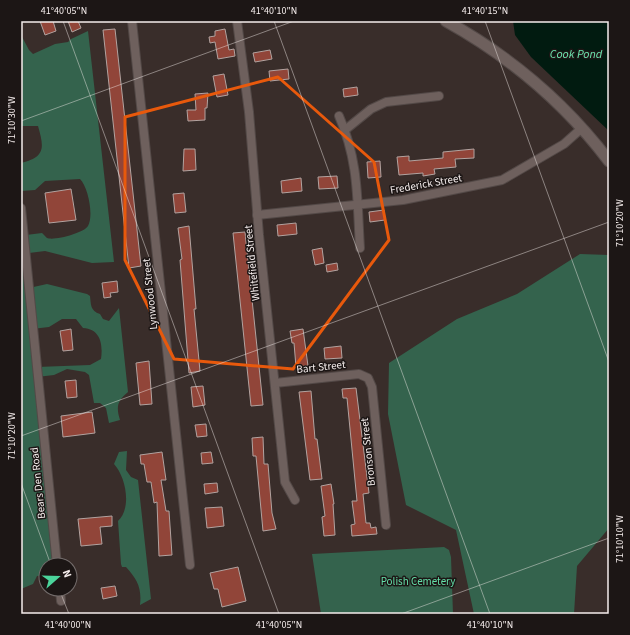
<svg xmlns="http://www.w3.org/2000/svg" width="630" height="635" viewBox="0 0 630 635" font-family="'Source Sans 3',sans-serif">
  <rect width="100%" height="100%" fill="#392d2a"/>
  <g fill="#34634d" fill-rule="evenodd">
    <path d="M88,31L114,262L92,263L45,251L29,253V288L47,284L87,294L90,296C91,304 90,311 100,314L103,319L109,321L119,308L128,392C117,401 116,407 120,420L109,423L106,408L100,403H94L89,375L85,372L67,369L54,375L37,377L56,565H46V575L37,576L33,584L21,589V226L26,235L42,233C43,234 46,237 47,238C54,241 84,233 88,226C94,215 88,187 80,179L45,181L35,190L21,191V163C46,157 44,147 38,126H21V35L29,50L33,54L55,44L68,42L71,39ZM62,319H76L83,328C101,329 103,345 101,359L90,365L37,367L32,329L49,327Z"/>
    <polygon points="580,254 609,255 609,528 577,566 574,614 474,614 456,530 406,505 388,414 389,363 457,319 517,294"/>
    <path d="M127,451L126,470L131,477L138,480L151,599L140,605C142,588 137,579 126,567H122L121,564L118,521C132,508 126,477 114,464L119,452Z"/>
    <polygon points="444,547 449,550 451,557 453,614 321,614 312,554"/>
  </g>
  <polygon fill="#011b10" points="513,21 609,21 609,131 531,57 515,35"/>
  <g fill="#914539" stroke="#b2a3a0">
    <polygon points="40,21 53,21 56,31 45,35"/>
    <polygon points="68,21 78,21 81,28 72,32"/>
    <polygon points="115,29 141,266 129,268 103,30"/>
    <polygon points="225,29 229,50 234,49 235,56 218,59 215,42 210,43 209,37 215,36 215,31"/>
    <polygon points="270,50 272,59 255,62 253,53"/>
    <polygon points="288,69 289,79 270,81 269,71"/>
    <polygon points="224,74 228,95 217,97 213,76"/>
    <polygon points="357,87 358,95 344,97 343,89"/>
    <polygon points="208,93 207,108 205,108 205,120 188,121 187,110 196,110 195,94"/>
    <polygon points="184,149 195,149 196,170 183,171"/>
    <polygon points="474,149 474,158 455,159 456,167 434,169 435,174 423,176 423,173 399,175 397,157 409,156 409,161 443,158 443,152"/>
    <polygon points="380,161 381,177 368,178 367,162"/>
    <polygon points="337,176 338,188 319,189 318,177"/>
    <polygon points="301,178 302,191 282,193 281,181"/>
    <polygon points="71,189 76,220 49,223 45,193"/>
    <polygon points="184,193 186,212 175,213 173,194"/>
    <polygon points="384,210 385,220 370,222 369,212"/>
    <polygon points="296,223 297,234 278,236 277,225"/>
    <polygon points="189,226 196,309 194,309 200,371 189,373 180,260 182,259 178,228"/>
    <polygon points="245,232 263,405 251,406 233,233"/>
    <polygon points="322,248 324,263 315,265 312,250"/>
    <polygon points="337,263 338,270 327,272 326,265"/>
    <polygon points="117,281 118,292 110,293 111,297 104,298 102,283"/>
    <polygon points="71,329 73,350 63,351 60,331"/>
    <polygon points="303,329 308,366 296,367 294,343 292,343 290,331"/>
    <polygon points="341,346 342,358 325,359 324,348"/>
    <polygon points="149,361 152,404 140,405 136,363"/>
    <polygon points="76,380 77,397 67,398 65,381"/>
    <polygon points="203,386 205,405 193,407 191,387"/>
    <polygon points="356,388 369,493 363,494 366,523 370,523 371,528 376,527 377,534 352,536 351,525 355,524 352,501 357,501 347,398 343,398 342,389"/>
    <polygon points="311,391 315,439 317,439 322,479 310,480 299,392"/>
    <polygon points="92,412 95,433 63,437 61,416"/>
    <polygon points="206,424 207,436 197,437 195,425"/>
    <polygon points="263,437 264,464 268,464 272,513 276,529 263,531 256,456 253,456 252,438"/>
    <polygon points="162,452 166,480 161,480 166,511 169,511 172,555 159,556 157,502 154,503 151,482 147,482 144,464 141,464 140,455"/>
    <polygon points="211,452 213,463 202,464 201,453"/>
    <polygon points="217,483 218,492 205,494 204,484"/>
    <polygon points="331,484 334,504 333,504 335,535 324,536 322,517 325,516 321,486"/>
    <polygon points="222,507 224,526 207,528 205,508"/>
    <polygon points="112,516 112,526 100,527 102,544 81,546 78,519"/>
    <polygon points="238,567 246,601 222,607 218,589 214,589 210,573"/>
    <polygon points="115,586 117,596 103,599 101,588"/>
  </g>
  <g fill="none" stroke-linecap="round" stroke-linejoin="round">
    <g stroke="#534947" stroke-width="10">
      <g id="minor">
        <polyline points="132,21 190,565"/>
        <polyline points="237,21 249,112 259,235 285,482 295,500"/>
        <path d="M339,116C359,161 357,201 360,248"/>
        <polyline points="345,130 371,109 386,102 439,96"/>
        <polyline points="21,208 57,565"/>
        <polyline points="257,215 403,200 502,180 564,144 582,128"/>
        <polyline points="275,383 359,374 368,378 372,387 386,525"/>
        <polyline points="60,589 61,601"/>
      </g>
    </g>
    <g stroke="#534947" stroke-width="13">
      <path id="secondary" d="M446,21C509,56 565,103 609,161"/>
    </g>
    <use href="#minor" stroke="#6e605d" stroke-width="8"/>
    <use href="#secondary" stroke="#6e605d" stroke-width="11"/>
  </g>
  <path fill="none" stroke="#e8590c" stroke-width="3" stroke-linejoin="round" d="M278,77L374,162L389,240L293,369L174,359L125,260V117Z"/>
  <path fill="none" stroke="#f5edec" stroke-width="1" stroke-opacity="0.45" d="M63,21L279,614M274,21L490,614M485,21L609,362M21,121L294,21M21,436L609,222M21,483L51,565M59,589L69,614M401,614L609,538"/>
  <g text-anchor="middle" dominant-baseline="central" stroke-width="3" stroke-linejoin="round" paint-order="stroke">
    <g font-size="11" fill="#f5edec" stroke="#1c1615">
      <text transform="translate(426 184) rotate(-10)">Frederick Street</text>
      <text transform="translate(252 263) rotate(-96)">Whitefield Street</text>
      <text transform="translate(150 294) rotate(-96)">Lynwood Street</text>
      <text transform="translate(321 367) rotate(-6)">Bart Street</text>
      <text transform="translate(368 452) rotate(-96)">Bronson Street</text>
      <text transform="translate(38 483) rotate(-96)">Bears Den Road</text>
    </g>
    <g font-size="11" fill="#64dfa9" stroke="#1c1615">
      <text x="418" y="581">Polish Cemetery</text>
    </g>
    <g font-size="12" font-style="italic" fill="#6ee8b1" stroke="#1c1615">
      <text x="576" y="54">Cook Pond</text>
    </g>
  </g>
  <rect width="630" height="635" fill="none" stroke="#1c1615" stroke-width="44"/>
  <g transform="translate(58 577) rotate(70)"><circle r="19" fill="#1c1615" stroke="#736c6b"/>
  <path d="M0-3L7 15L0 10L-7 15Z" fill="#4bd49b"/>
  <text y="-6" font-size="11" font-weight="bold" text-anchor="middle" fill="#f5edec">N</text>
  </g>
  <rect x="22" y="22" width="586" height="591" fill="none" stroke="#f5edec" stroke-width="1.5"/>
  <g font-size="10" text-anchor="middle" fill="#f5edec">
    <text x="64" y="14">41°40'05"N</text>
    <text x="274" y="14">41°40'10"N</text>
    <text x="485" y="14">41°40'15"N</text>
    <text transform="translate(11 120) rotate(-90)" y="4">71°10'30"W</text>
    <text transform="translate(619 223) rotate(-90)" y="4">71°10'20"W</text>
    <text transform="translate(11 436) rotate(-90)" y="4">71°10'20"W</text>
    <text transform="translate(619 539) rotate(-90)" y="4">71°10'10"W</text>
    <text x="68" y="628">41°40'00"N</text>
    <text x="279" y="628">41°40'05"N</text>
    <text x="490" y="628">41°40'10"N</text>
  </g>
</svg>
